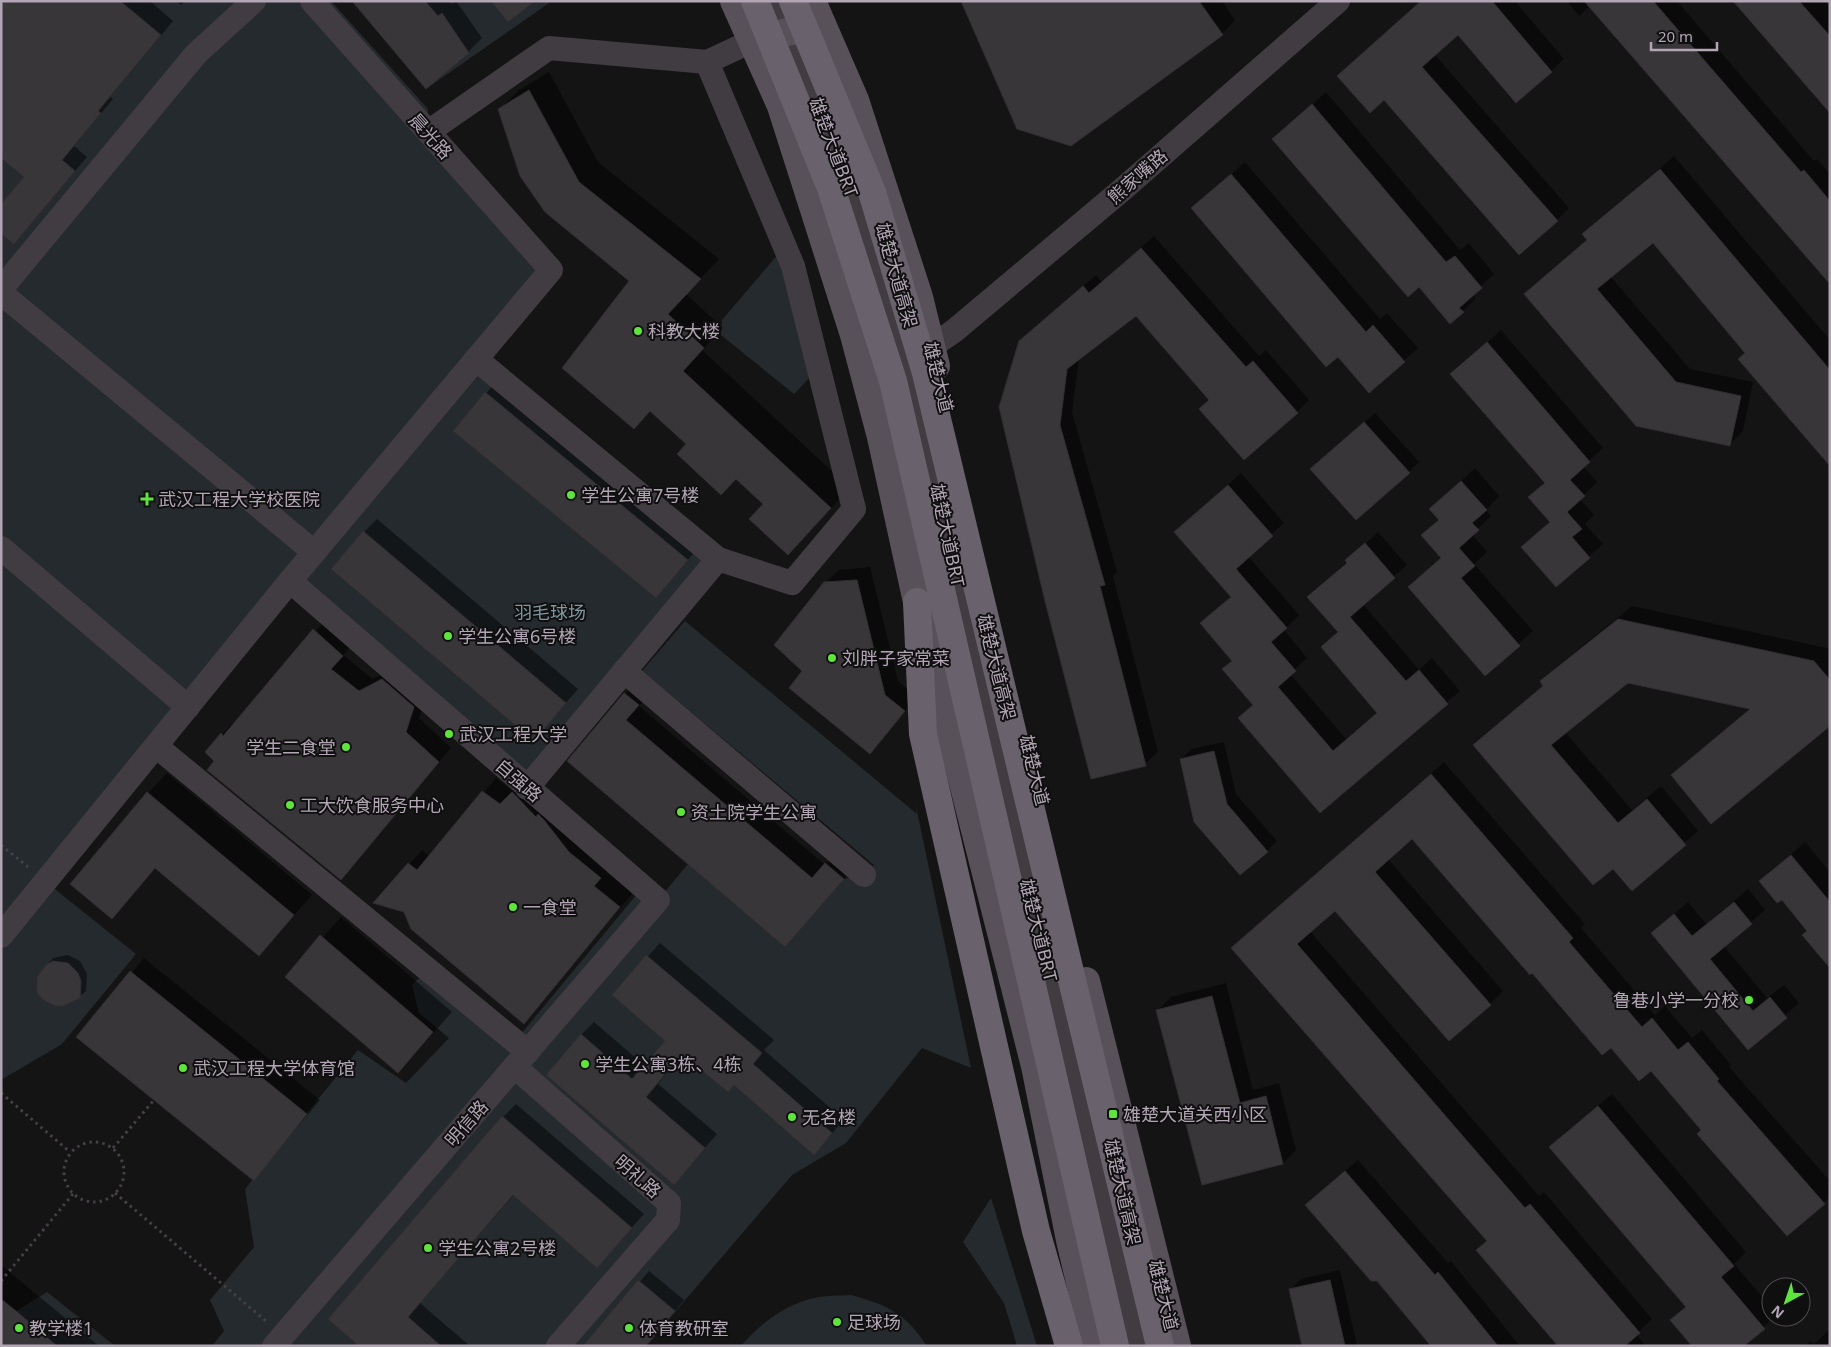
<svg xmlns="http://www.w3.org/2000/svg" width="1831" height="1347" viewBox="0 0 1831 1347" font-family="'Noto Sans','Noto Sans SC',sans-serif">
  <rect width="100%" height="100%" fill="#151415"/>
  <g fill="#242a2d">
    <polygon points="1,1 331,1 428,109 428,132 551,270 476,359 718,559 527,788 290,581 46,882 136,954 62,1044 1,1080"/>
    <polygon points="352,1 552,1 426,89"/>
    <polygon points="779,253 813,374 794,394 721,335 722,320"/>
    <polygon points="685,621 917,814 914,797 971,1068 922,1048 846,1143 792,1175 646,1346 212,1346 224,1331 210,1300 254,1247 245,1189 358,1050 406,1083 449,1038 419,1013 412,985 427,970 515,1041 643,887 658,900 688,864 785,947 844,879 864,875 874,865 642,671"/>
    <polygon points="991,1198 1037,1346 1017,1346 1004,1303 963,1242"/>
    <polygon points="47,1292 115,1346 1,1346 1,1299 16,1311"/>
    <path d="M851,1295C889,1306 904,1312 927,1346H741C759,1324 788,1303 815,1298C827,1295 839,1296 851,1295Z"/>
  </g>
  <g fill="#0007">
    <polygon points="1,1 150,1 173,21 110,97 113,99 74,146 87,157 14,242 26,177"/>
    <polygon points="176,1 185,1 181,5"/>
    <polygon points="353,1 449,1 452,4 456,1 482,38 468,52"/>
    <polygon points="962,1 1222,1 1235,20 1222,34"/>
    <polygon points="1421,1 1515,1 1564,59 1551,71 1458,33 1435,55 1569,208 1557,220 1384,99 1339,76"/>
    <polygon points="1567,1 1677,1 1814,161 1817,159 1830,174 1830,283 1590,6 1579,16"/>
    <polygon points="1734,1 1824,1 1830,8 1830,112"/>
    <polygon points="549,72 598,162 719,259 686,294 723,328 702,350 850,488 807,534 765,504 737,477 688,444 631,281 500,109 519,90"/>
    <polygon points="1326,92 1460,250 1469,243 1494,274 1473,294 1476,298 1463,311 1274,139"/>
    <polygon points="1674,156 1830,340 1830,464 1746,352 1653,242 1611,277 1690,369 1753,382 1743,431 1730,444 1525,294 1588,239 1583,234 1597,221"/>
    <polygon points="1245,162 1380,319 1387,313 1418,348 1369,392 1338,355 1193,208"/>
    <polygon points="1154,236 1259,356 1266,350 1309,400 1297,412 1210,399 1136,315 1079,359 1072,412 1117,572 1113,576 1158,752 1145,764 1033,329 1096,275 1102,282"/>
    <polygon points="1501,330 1603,448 1583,466 1597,482 1580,499 1594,515 1585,524 1603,544 1556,586 1522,547 1551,521 1530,497 1545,482 1452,374"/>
    <polygon points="499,380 700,546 656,596 486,393"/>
    <polygon points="1375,413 1419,462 1409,472 1322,459"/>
    <polygon points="1475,468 1499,496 1486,510 1491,516 1472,534 1487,552 1474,564 1533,631 1485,674 1409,587 1442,557 1423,535 1440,519 1431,509"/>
    <polygon points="1241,473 1284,523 1248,556 1299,615 1284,630 1307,658 1290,674 1346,739 1378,712 1322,647 1338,631 1309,597 1378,532 1407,565 1363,604 1419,670 1432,658 1460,691 1320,811 1254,704 1233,660 1202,623 1232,596 1188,520"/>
    <polygon points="377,519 578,689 534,739 364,532"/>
    <polygon points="870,567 898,681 917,697 870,753 804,670 825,583 839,570"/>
    <polygon points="1632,606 1827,648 1830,651 1830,724 1672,775 1750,708 1627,682 1565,732 1632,810 1661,786 1698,831 1632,889 1488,732 1544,685 1542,681 1555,668"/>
    <polygon points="328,617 355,642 343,655 373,679 396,666 427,693 419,718 451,748 341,878 215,761 222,734 235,721 236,722"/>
    <polygon points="638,680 651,691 639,706 825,865 839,851 856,865 785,945 569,761"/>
    <polygon points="1224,742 1236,794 1277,841 1267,851 1181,759 1191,749"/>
    <polygon points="1444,762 1585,924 1581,928 1655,1015 1665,1006 1692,1038 1702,1030 1731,1065 1729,1067 1830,1181 1830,1197 1787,1235 1651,1069 1611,1047 1533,972 1412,838 1388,859 1503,991 1490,1004 1335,909 1310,931 1539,1196 1544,1192 1652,1319 1636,1334 1646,1346 1560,1346 1478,1250 1488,1240 1232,948"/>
    <polygon points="167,773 312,895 259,955 156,868 112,917 148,793"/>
    <polygon points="496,778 514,792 526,779 613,864 606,872 633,893 523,1022 405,911 375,903 422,850 430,857"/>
    <polygon points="1805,842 1830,872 1830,967 1808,930 1782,898 1761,881"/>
    <polygon points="1748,889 1765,910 1724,946 1767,998 1784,985 1799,1003 1748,1048 1653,933 1688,902 1706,924"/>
    <polygon points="341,917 452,1012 398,1072 287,977"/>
    <polygon points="660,943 774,1040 764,1050 844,1120 814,1153 734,1084 684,1053 658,1084 717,1134 674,1183 581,1035 594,1022 645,1066 666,1041 613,995"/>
    <polygon points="68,955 80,961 87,974 86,991 79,997 47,965 53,958"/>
    <polygon points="144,958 320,1100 254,1179 78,1037"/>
    <polygon points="1226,983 1253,1090 1279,1083 1296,1150 1283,1163 1158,1010 1171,997"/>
    <polygon points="1612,1094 1746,1252 1734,1264 1771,1307 1771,1317 1774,1317 1742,1346 1672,1321 1686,1306 1564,1134"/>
    <polygon points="516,1104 644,1214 597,1266 514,1195 420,1303 470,1346 361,1346 503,1117"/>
    <polygon points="1358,1160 1448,1263 1451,1261 1520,1346 1432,1346 1319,1193"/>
    <polygon points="1,1265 99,1346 1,1346"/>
    <polygon points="1340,1270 1357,1346 1303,1346 1291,1289 1301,1279"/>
    <polygon points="649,1271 684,1300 646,1346 585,1346"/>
    <polygon points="1830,1329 1830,1346 1805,1346 1810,1341 1814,1344"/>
  </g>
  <g fill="#39363a" stroke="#312e31">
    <polygon points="1,1 120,1 161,35 98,111 101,113 62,160 75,171 14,244 1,234 1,204 24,177 1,158"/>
    <polygon points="352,1 425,1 438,16 442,13 469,53 426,89"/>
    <polygon points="491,1 535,1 508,22"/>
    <polygon points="961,1 1199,1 1223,35 1071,146 1017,129"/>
    <polygon points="1421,1 1492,1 1552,72 1516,103 1458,35 1422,67 1558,221 1519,255 1384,100 1370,113 1337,76"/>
    <polygon points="1584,1 1653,1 1801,172 1804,170 1830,201 1830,284"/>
    <polygon points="1733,1 1799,1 1830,36 1830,113"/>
    <polygon points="529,90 579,182 701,279 668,314 704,348 683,371 831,508 788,555 749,519 763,504 736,479 721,495 677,454 686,444 650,411 634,429 562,368 629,281 545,212 520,176 498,109"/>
    <polygon points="1312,104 1446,262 1455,256 1482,288 1459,308 1464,312 1450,324 1419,287 1408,297 1272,139"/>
    <polygon points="1660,169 1830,370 1830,466 1738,359 1745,353 1653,243 1597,289 1676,382 1741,396 1730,446 1636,426 1524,294 1587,240 1582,234"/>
    <polygon points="1231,174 1366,332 1373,325 1405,362 1369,393 1338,357 1326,367 1191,208"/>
    <polygon points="1141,248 1246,367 1253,361 1298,413 1244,460 1199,409 1209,400 1136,316 1067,369 1060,425 1105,585 1100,586 1146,766 1091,779 1045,601 999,407 1019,341 1083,286 1089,293"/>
    <polygon points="1487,342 1590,462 1570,480 1585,496 1567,512 1582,529 1572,537 1590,558 1556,587 1521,547 1550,522 1528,497 1545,483 1450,374"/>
    <polygon points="485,392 688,560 656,598 453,431"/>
    <polygon points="1364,422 1410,473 1356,520 1310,469"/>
    <polygon points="1461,481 1487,510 1472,523 1479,530 1459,548 1475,566 1461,578 1520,646 1485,676 1408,587 1441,558 1421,535 1439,520 1429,509"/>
    <polygon points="1228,485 1273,536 1236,569 1287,628 1271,642 1296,671 1278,687 1333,751 1377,713 1321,647 1338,632 1307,597 1347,563 1345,560 1365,543 1395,578 1350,617 1406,681 1419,670 1448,704 1320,813 1238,718 1253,705 1222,669 1232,661 1200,623 1231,597 1174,532"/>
    <polygon points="363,531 566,703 534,741 331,569"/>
    <polygon points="857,580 885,695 905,711 870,754 789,688 802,671 774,645 824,582"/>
    <polygon points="1618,619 1814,661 1830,680 1830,726 1711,824 1671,775 1750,709 1628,683 1551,745 1618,823 1647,799 1686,845 1632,891 1613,869 1593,885 1473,745 1543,686 1540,681"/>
    <polygon points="313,629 343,656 331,669 359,691 382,679 414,707 406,732 439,762 341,880 207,770 214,761 205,752 221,733 223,736"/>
    <polygon points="624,693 639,705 626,720 812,878 825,863 844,879 785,947 567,761"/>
    <polygon points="1214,751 1227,804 1268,852 1240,875 1194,822 1180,759"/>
    <polygon points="1431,774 1573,938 1569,942 1642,1027 1652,1018 1678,1050 1688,1042 1719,1079 1717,1081 1825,1204 1787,1236 1697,1134 1701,1130 1651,1071 1639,1081 1611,1048 1602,1055 1532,973 1530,975 1412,839 1375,872 1491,1005 1449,1041 1335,911 1297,944 1525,1208 1530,1204 1640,1333 1625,1346 1558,1346 1476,1250 1487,1241 1231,948"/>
    <polygon points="482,791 500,804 512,792 536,817 538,814 544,820 569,852 601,878 594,886 620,907 524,1024 411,929 404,912 373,903 408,863 417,870"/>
    <polygon points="147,792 294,915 259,956 155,868 112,919 70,884"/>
    <polygon points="1791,855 1830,902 1830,968 1802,935 1807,931 1782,900 1777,903 1759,881"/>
    <polygon points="1734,902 1752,924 1710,959 1753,1011 1770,997 1787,1018 1748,1050 1651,933 1674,914 1692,936"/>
    <polygon points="320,935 433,1032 398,1073 285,977"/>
    <polygon points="646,955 762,1053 753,1064 832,1133 814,1155 734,1085 728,1092 682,1054 646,1097 705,1148 674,1185 546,1075 581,1034 632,1079 665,1041 612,995"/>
    <polygon points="53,961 68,963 78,973 81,981 80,998 63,1006 55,1006 42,999 37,992 37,977 46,965"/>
    <polygon points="130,971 307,1114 254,1181 76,1037"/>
    <polygon points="1212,996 1240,1103 1266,1096 1283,1164 1202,1185 1156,1010"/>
    <polygon points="1598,1106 1734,1266 1721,1277 1765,1329 1744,1346 1692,1346 1670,1320 1686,1307 1549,1147"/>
    <polygon points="502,1116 632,1228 597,1268 513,1195 408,1317 441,1346 359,1346 328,1319"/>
    <polygon points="1345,1171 1435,1275 1438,1272 1498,1346 1431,1346 1377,1281 1371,1281 1305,1205"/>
    <polygon points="638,1280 675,1311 646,1346 583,1346"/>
    <polygon points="1330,1280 1345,1346 1302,1346 1289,1289"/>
    <polygon points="1,1299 16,1311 57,1346 1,1346"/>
  </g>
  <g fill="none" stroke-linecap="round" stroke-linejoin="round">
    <g stroke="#453f46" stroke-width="3" stroke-dasharray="2.5 4" stroke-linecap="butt">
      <polyline points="1,845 28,867"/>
      <polyline points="1,1093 70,1152"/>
      <circle cx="94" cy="1172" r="30"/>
      <polyline points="113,1148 154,1100"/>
      <polyline points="115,1193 267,1322"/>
      <polyline points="1,1281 73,1194"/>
    </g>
    <g stroke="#413c41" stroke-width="24">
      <polyline points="775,1 849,181 899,334 936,477 979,684 1139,1346"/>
      <polyline points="707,62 793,266 854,509 792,583 718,559"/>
      <polyline points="428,132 549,48 707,62 739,47"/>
      <polyline points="1,289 196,54 254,1"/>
      <polyline points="1,293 314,552"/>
      <polyline points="932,346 954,331 1123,189 1338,1"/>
      <polyline points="476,359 718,559 527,788"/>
      <polyline points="1,548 188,707"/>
      <polyline points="624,671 864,875"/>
      <polyline points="156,746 528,1052"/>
      <polyline points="1,936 290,581 551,270 312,1"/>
      <polyline points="515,1067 669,1203 668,1220 558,1346"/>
      <polyline points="274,1346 658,900 290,581"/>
    </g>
    <g stroke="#585159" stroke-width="28">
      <polyline points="734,1 781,106 854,335 881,437 917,602 1035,1066 1070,1240 1095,1346"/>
      <polyline points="812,1 855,100 919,297 936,366"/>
      <path d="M766,63L765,57L777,35C794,29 809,27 822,41"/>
      <polyline points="1086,981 1177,1346"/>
    </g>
    <polyline stroke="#69616b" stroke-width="28" points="917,602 923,734 1036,1231 1069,1346"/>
    <g stroke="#69616b" stroke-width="28">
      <polyline points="755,1 831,188 893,381 1115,1346"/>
      <polyline points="793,1 872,192 926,373 1160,1346"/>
    </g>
  </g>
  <g fill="#5fe43d" stroke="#100f10" stroke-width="2">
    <circle cx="638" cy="331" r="5"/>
    <circle cx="571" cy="495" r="5"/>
    <path d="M144.5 491.5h5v5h5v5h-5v5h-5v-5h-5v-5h5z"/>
    <circle cx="448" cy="636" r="5"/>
    <circle cx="832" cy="658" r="5"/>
    <circle cx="449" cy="734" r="5"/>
    <circle cx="346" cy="747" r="5"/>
    <circle cx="290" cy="805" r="5"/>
    <circle cx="681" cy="812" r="5"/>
    <circle cx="513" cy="907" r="5"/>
    <circle cx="1749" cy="1000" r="5"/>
    <circle cx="585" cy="1064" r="5"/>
    <circle cx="183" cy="1068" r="5"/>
    <rect x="1108" y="1109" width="10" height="10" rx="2.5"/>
    <circle cx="792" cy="1117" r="5"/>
    <circle cx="428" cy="1248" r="5"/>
    <circle cx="837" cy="1322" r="5"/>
    <circle cx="19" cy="1328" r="5"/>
    <circle cx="629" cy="1328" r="5"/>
  </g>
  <g text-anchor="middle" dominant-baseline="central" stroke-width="4" stroke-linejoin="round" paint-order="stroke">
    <g font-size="18" fill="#b2a6b5" stroke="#100f10">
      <text transform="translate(431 136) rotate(48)">晨光路</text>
      <text transform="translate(834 147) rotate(69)">雄楚大道BRT</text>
      <text transform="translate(1137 176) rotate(-41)">熊家嘴路</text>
      <text transform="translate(897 275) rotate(74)">雄楚大道高架</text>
      <text transform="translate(939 377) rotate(76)">雄楚大道</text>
      <text transform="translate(948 535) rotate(78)">雄楚大道BRT</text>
      <text transform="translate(997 667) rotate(76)">雄楚大道高架</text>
      <text transform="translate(1035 770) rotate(76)">雄楚大道</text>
      <text transform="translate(519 780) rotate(41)">自强路</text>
      <text transform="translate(1039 930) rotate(76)">雄楚大道BRT</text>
      <text transform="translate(466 1123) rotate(-49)">明信路</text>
      <text transform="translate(638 1176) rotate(41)">明礼路</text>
      <text transform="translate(1123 1192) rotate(77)">雄楚大道高架</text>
      <text transform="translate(1164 1295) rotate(76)">雄楚大道</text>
    </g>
    <g font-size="18" fill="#b2a6b5" stroke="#100f10" text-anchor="start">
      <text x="648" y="331">科教大楼</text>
      <text x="581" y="495">学生公寓7号楼</text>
      <text x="158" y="499">武汉工程大学校医院</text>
      <text x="458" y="636">学生公寓6号楼</text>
      <text x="842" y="658">刘胖子家常菜</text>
      <text x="459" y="734">武汉工程大学</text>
      <text x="336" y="747" text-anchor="end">学生二食堂</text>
      <text x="300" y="805">工大饮食服务中心</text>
      <text x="691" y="812">资土院学生公寓</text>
      <text x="523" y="907">一食堂</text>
      <text x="1739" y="1000" text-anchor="end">鲁巷小学一分校</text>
      <text x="595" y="1064">学生公寓3栋、4栋</text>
      <text x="193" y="1068">武汉工程大学体育馆</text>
      <text x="1123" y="1114">雄楚大道关西小区</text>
      <text x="802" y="1117">无名楼</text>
      <text x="438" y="1248">学生公寓2号楼</text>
      <text x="847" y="1322">足球场</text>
      <text x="29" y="1328">教学楼1</text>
      <text x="639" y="1328">体育教研室</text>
    </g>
    <g font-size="18" fill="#7f989e" stroke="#100f10">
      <text x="550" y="612">羽毛球场</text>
    </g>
  </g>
  <rect width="1831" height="1347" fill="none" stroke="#b2a6b5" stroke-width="5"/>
  <g transform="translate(1786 1302) rotate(220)"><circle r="24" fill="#100f10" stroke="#514b52"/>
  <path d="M0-4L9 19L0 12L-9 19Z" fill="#5fe43d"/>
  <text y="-8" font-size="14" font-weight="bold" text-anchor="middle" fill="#b2a6b5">N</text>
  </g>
  <path d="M1651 42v8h66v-8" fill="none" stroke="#b2a6b5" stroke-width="2.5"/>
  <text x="1658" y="42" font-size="15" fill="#b2a6b5" stroke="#100f10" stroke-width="4" paint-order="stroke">20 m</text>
</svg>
